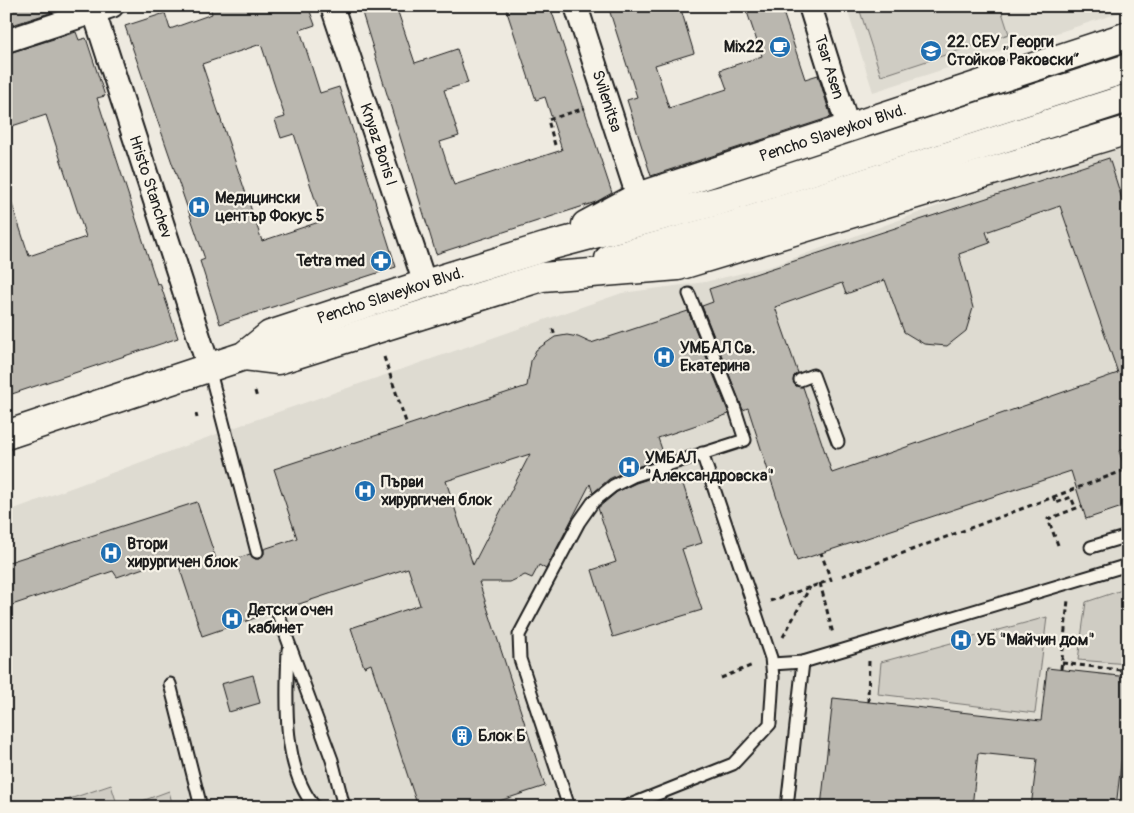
<svg xmlns="http://www.w3.org/2000/svg" width="1134" height="813" viewBox="0 0 1134 813" font-family="Pangolin,sans-serif">
  <rect width="100%" height="100%" fill="#eeeae0"/>
  <filter id="ink" filterUnits="userSpaceOnUse"><feTurbulence type="fractalNoise" baseFrequency=".02" numOctaves="2"/><feDisplacementMap in="SourceGraphic" scale="10" xChannelSelector="R" yChannelSelector="G"/><feConvolveMatrix kernelMatrix="1 2 1 2 8 2 1 2 1" color-interpolation-filters="sRGB"/></filter>
  <g filter="url(#ink)">
    <g fill="#dedbd1">
      <polygon points="846,6 1128,6 1128,10 873,92"/>
      <polygon points="1128,137 1128,807 6,807 6,512 252,421 622,293 705,282 772,266"/>
    </g>
    <g fill="#cfccc3" stroke="#767470">
      <polygon points="865,6 1000,6 1009,34 881,76 859,8"/>
      <polygon points="1128,588 1128,664 1078,660 1086,602"/>
      <polygon points="1047,617 1035,713 878,694 881,662"/>
      <polygon points="111,785 118,807 46,807"/>
      <polygon points="169,791 173,807 126,807"/>
    </g>
    <g fill="#bab7af" stroke="#1c1c1c" fill-rule="evenodd">
      <polygon points="6,6 68,6 68,7 6,27"/>
      <path d="M210,6H308L315,25L300,30L320,93L339,87L396,267L220,324L200,261L205,259L125,26L165,13L170,29L212,14ZM261,44L285,117L275,120L281,138L294,134L322,221L262,241L202,64Z"/>
      <polygon points="360,6 396,6 415,63 457,49 468,83 444,90 459,136 440,142 454,185 562,150 545,97 536,100 505,6 550,6 612,193 596,202 436,254"/>
      <polygon points="608,6 680,6 694,53 655,65 669,108 727,89 720,70 762,56 745,6 781,6 805,79 818,75 831,117 651,176 627,100 637,97"/>
      <polygon points="76,32 79,40 86,38 105,96 97,98 157,284 160,283 178,338 6,396 6,199 10,198 29,256 86,237 46,115 6,128 6,54"/>
      <path d="M1109,158L1128,218V448L1119,451L1128,478V505L1086,519L1071,471L797,561L748,408L743,410L702,306L713,302L709,289ZM1060,206L1118,373L832,473L803,387L796,386L793,382L794,376L798,373L775,307L842,283L846,294L885,280L904,332L924,344L947,346L966,331L973,308L959,254L990,243L986,232Z"/>
      <path d="M688,311L729,414L658,438L665,458L630,469L609,479L593,493L590,484L546,569L539,565L532,578L525,575L510,582H479L545,786L481,807H418L371,664L364,667L351,628L420,605L408,568L284,609L281,605L275,604L271,607L270,613L202,636L176,557L117,577L113,571L6,607V563L197,502L218,565L250,554L255,559H259L264,554V549L297,538L274,469L527,386L531,361L536,350L555,337L567,335L578,337L591,343ZM530,454L473,565L446,481Z"/>
      <polygon points="670,472 672,481 681,478 702,543 682,549 702,610 613,637 592,570 616,562 598,508 617,492 636,483"/>
      <polygon points="1047,668 1128,677 1128,704 1116,807 1031,807 1037,759 978,753 972,807 821,807 833,698 1041,721"/>
      <polygon points="253,675 260,703 229,712 221,684"/>
    </g>
    <g fill="none" stroke-linecap="round" stroke-linejoin="round">
      <g stroke="#1c1c1c" stroke-width="15">
        <g id="lane">
          <polyline points="209,368 257,552"/>
          <polyline points="800,380 813,375 838,442"/>
          <polyline points="1091,547 1128,536"/>
          <polyline points="277,611 332,760 344,807"/>
          <path d="M288,650C286,699 282,768 315,807"/>
          <polyline points="772,664 803,662 1128,565"/>
          <polyline points="170,684 201,807"/>
          <polyline points="569,807 520,659 519,635 579,522 593,502 613,486 633,476 745,440 733,403 689,294"/>
          <polyline points="625,807 733,764 770,724 773,677 771,658 702,453"/>
          <polyline points="787,807 803,662"/>
        </g>
      </g>
      <g stroke="#1c1c1c" stroke-width="26">
        <g id="street">
          <path id="s1" d="M92,6L209,368"/>
          <path id="s2" d="M332,6L425,284"/>
          <path id="s3" d="M576,6L638,197"/>
          <path id="s4" d="M810,6L848,127"/>
          <polyline points="6,41 112,6"/>
        </g>
      </g>
      <g stroke="#1c1c1c" stroke-width="31">
        <g id="secondary">
          <path id="s5" d="M586,225L638,197L1128,36"/>
          <polyline points="609,259 731,226 1128,98"/>
          <polyline points="244,356 278,360 542,277 678,266 1128,130"/>
          <path id="s6" d="M6,435L244,356L270,335L425,284L545,247L722,200L1128,68"/>
        </g>
      </g>
      <g stroke="#1c1c1c" stroke-width="3" stroke-dasharray="5 4" stroke-linecap="butt">
        <polyline points="555,145 548,120 585,108"/>
        <polyline points="553,329 555,337"/>
        <polyline points="384,357 407,425"/>
        <polyline points="255,391 257,398"/>
        <polyline points="196,414 197,418"/>
        <polyline points="1053,496 1056,503 1071,497 1076,509"/>
        <polyline points="1058,545 1048,519 1082,506"/>
        <polyline points="842,576 1128,469"/>
        <polyline points="820,583 833,634"/>
        <polyline points="770,601 831,580 821,553"/>
        <polyline points="783,637 810,587"/>
        <polyline points="1062,663 1128,671"/>
        <polyline points="1061,669 1068,600"/>
        <polyline points="721,678 753,665"/>
        <polyline points="868,702 869,660"/>
      </g>
      <use href="#lane" stroke="#f7f3e8" stroke-width="11"/>
      <use href="#street" stroke="#f7f3e8" stroke-width="22"/>
      <use href="#secondary" stroke="#f7f3e8" stroke-width="28"/>
    </g>
  </g>
  <defs>
    <g id="cafe-disc" transform="scale(1.125)"><circle r="9.5" fill="#1f6fb2" stroke="#f7f3e8"/><path d="M-5.5-4.5H6V0H3Q3 3.5 0 3.5H-2.5Q-5.5 3.5-5.5 0ZM3-3.2v2h1.7v-2ZM-6 4.5H4V6H-6Z" fill="#fff"/></g>
    <g id="school-disc" transform="scale(1.125)"><circle r="9.5" fill="#1f6fb2" stroke="#f7f3e8"/><path d="M0-5L7-2L0 1L-7-2ZM-4 1L0 2.5L4 1V4Q0 6-4 4Z" fill="#fff"/></g>
    <g id="hospital-disc" transform="scale(1.125)"><circle r="9.5" fill="#1f6fb2" stroke="#f7f3e8"/><path d="M-5-5h3v3.5h4V-5h3V5h-3V1.5h-4V5h-3Z" fill="#fff"/></g>
    <g id="pharmacy-disc" transform="scale(1.125)"><circle r="9.5" fill="#1f6fb2" stroke="#f7f3e8"/><path d="M-2-6h4v4h4v4h-4v4h-4v-4h-4v-4h4Z" fill="#fff"/></g>
    <g id="building-disc" transform="scale(1.125)"><circle r="9.5" fill="#1f6fb2" stroke="#f7f3e8"/><path d="M-4-6H4V6H1V3H-1V6H-4ZM-2.5-4.3h1.7v1.8h-1.7ZM.8-4.3h1.7v1.8H.8ZM-2.5-1h1.7V.8h-1.7ZM.8-1h1.7V.8H.8Z" fill="#fff"/></g>
  </defs>
  <g fill-rule="evenodd">
    <use href="#cafe-disc" x="780" y="47"/>
    <use href="#school-disc" x="931" y="51"/>
    <use href="#hospital-disc" x="199" y="207"/>
    <use href="#pharmacy-disc" x="381" y="261"/>
    <use href="#hospital-disc" x="664" y="357"/>
    <use href="#hospital-disc" x="629" y="467"/>
    <use href="#hospital-disc" x="365" y="491"/>
    <use href="#hospital-disc" x="111" y="553"/>
    <use href="#hospital-disc" x="232" y="619"/>
    <use href="#hospital-disc" x="961" y="640"/>
    <use href="#building-disc" x="462" y="736"/>
  </g>
  <g text-anchor="middle" dominant-baseline="central" stroke-width="4.5" stroke-linejoin="round" paint-order="stroke">
    <g font-size="16" font-weight="bold" fill="#1c1c1c" stroke="#f7f3e8" text-anchor="start">
      <text x="947" y="42">22. СЕУ „Георги<tspan x="947" dy="18">Стойков Раковски“</tspan></text>
      <text x="764" y="47" text-anchor="end">Mix22</text>
      <text x="215" y="198">Медицински<tspan x="215" dy="18">център Фокус 5</tspan></text>
      <text x="365" y="261" text-anchor="end">Tetra med</text>
      <text x="680" y="348">УМБАЛ Св.<tspan x="680" dy="18">Екатерина</tspan></text>
      <text x="645" y="458">УМБАЛ<tspan x="645" dy="18">"Александровска"</tspan></text>
      <text x="381" y="482">Първи<tspan x="381" dy="18">хирургичен блок</tspan></text>
      <text x="127" y="544">Втори<tspan x="127" dy="18">хирургичен блок</tspan></text>
      <text x="248" y="610">Детски очен<tspan x="248" dy="18">кабинет</tspan></text>
      <text x="977" y="640">УБ "Майчин дом"</text>
      <text x="478" y="736">Блок Б</text>
    </g>
    <g font-size="16" fill="#1c1c1c" stroke="#f7f3e8">
      <text stroke="none"><textPath href="#s4" startOffset="64">Tsar Asen</textPath></text>
      <text stroke="none"><textPath href="#s3" startOffset="100">Svilenitsa</textPath></text>
      <text stroke="none"><textPath href="#s5" startOffset="264">Pencho Slaveykov Blvd.</textPath></text>
      <text stroke="none"><textPath href="#s2" startOffset="146">Knyaz Boris I</textPath></text>
      <text stroke="none"><textPath href="#s1" startOffset="190">Hristo Stanchev</textPath></text>
      <text stroke="none"><textPath href="#s6" startOffset="411">Pencho Slaveykov Blvd.</textPath></text>
    </g>
  </g>
  <rect width="1134" height="813" fill="none" stroke="#f7f3e8" stroke-width="25"/>
  <rect x="12" y="12" width="1109" height="788" fill="none" stroke="#1c1c1c" stroke-width="2" filter="url(#ink)"/>
</svg>
